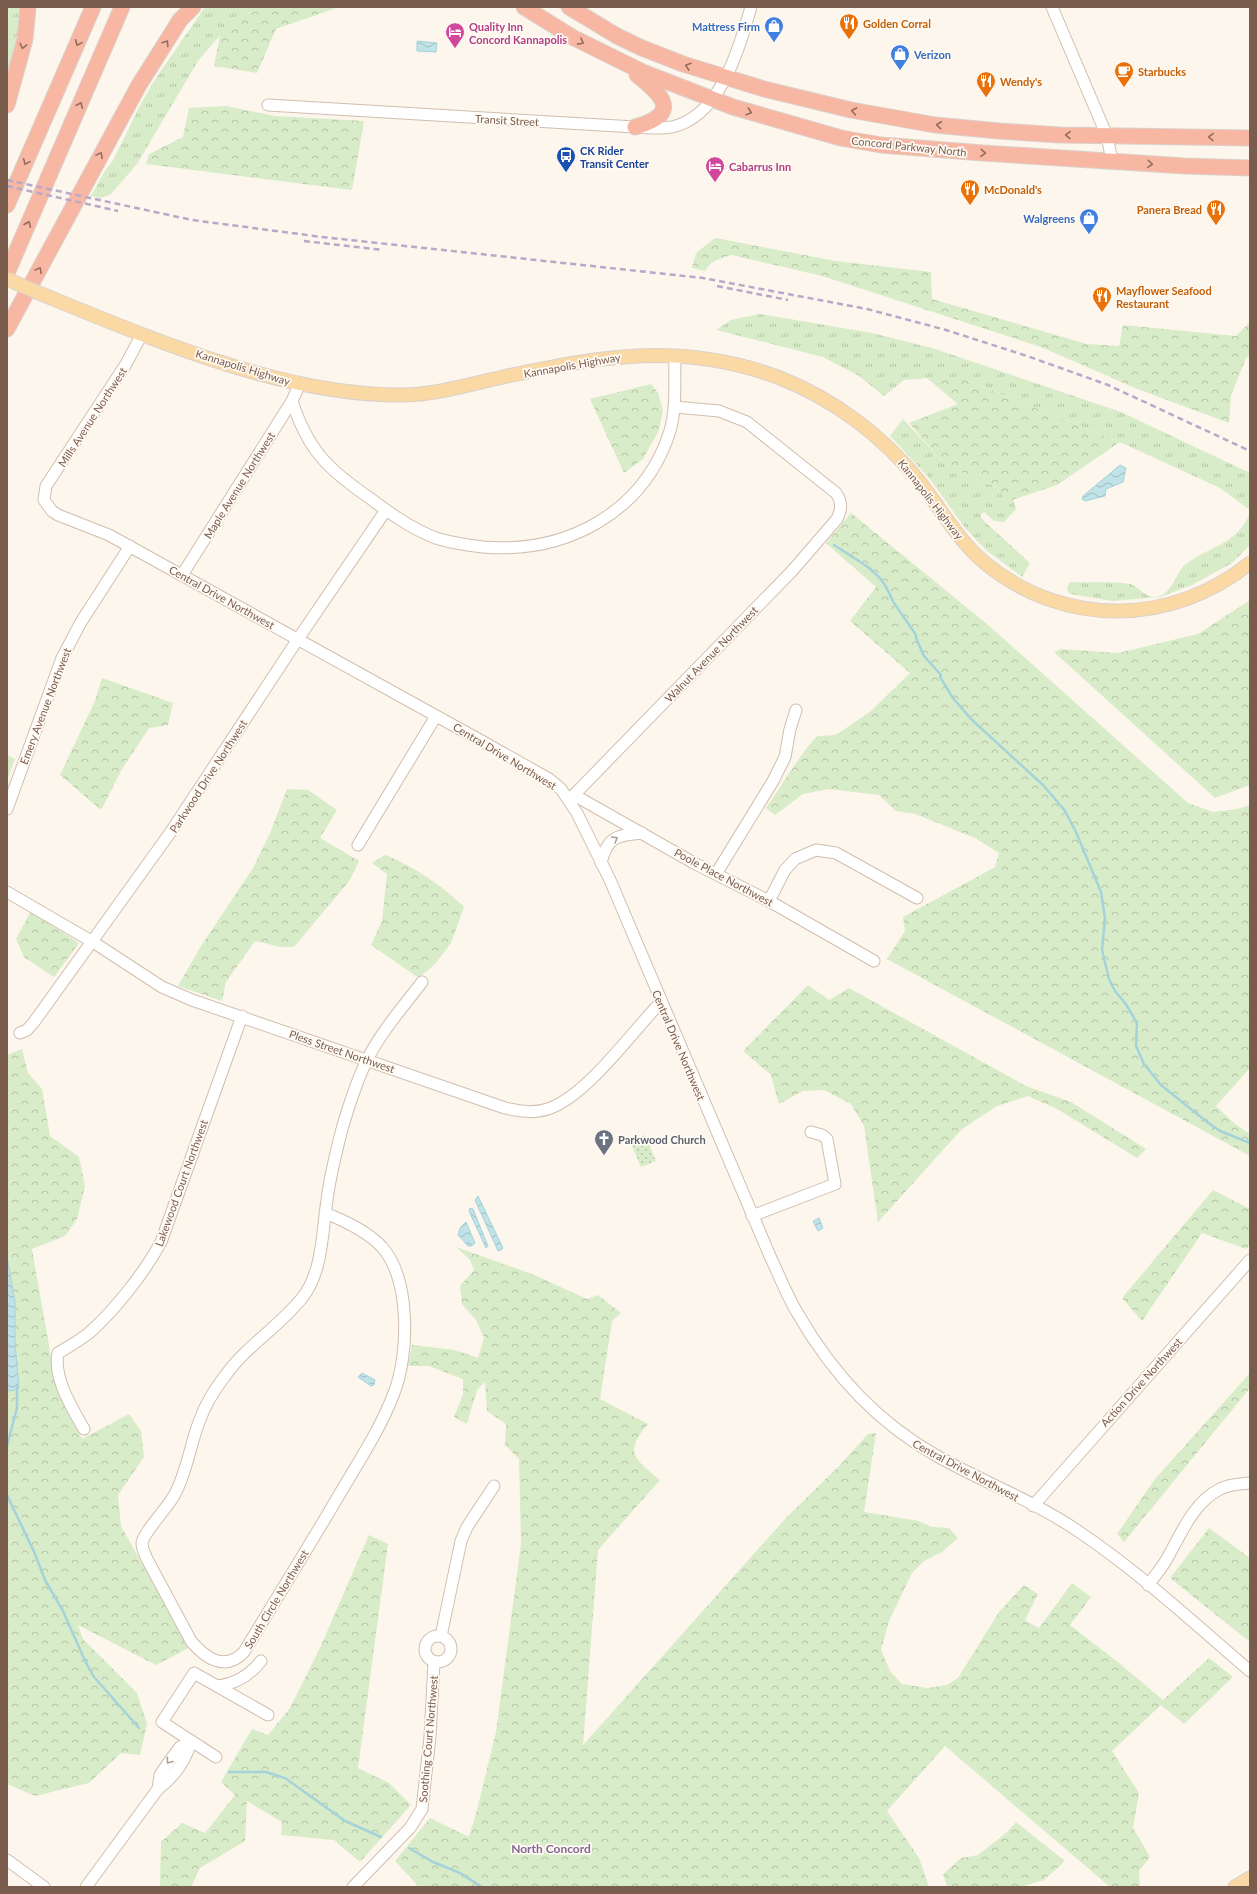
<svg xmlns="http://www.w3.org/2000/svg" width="1257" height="1894" viewBox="0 0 1257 1894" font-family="Lato,sans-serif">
  <defs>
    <pattern id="grass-tufts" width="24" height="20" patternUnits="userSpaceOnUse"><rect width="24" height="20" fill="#d8ecc9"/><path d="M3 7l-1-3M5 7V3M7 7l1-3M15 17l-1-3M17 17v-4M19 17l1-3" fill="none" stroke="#b4c2a5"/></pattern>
    <pattern id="forest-crowns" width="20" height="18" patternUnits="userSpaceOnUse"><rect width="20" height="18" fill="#d8ecc9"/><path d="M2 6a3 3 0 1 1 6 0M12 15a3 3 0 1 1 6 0" fill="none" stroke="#b4c2a5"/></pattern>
    <pattern id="park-dots" width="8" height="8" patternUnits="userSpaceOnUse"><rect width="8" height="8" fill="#d8ecc9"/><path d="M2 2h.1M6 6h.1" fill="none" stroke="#b4c2a5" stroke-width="1.8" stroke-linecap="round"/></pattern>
    <pattern id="water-waves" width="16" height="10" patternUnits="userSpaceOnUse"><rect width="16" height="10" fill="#bfe3e8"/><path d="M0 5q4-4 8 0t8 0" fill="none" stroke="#a0bbbe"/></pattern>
  </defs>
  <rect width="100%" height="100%" fill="#fdf6ec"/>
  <g fill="url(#grass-tufts)">
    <polygon points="7,7 21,7 19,32 7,91"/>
    <polygon points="205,7 271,7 236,17 198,61 137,164 111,194 101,198 91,196 103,174 114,159 138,109 156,78"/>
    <polygon points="760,314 872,333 932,348 1121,412 1250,473 1250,510 1220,488 1120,442 961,378 927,378 904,380 884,396 859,376 823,357 716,330 731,320"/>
    <polygon points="903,419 939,458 967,476 997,487 1006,501 1013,499 1016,509 1004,522 994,521 984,512 980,515 984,521 1030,563 1022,577 986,550 966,529 929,478 890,436"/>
    <path d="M1250,513V545L1232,563L1192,585L1160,597L1113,601L1070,594L1067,590L1069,582C1087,583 1113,581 1130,584C1138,586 1145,597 1154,597C1172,597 1174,574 1185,565C1210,545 1236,546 1250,513Z"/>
  </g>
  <g fill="url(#forest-crowns)">
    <polygon points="271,7 339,7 276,29 257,73 214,66 220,35 236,17"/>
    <polygon points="226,106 275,116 364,121 352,190 146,164 149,154 183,137 189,108"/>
    <path d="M715,238L836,261L931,272L932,299L1087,344L1119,346L1123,325L1236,336L1250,322V355L1246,358L1231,395L1229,423L1135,388L1041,347L822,276L732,255C721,258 711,260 705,271L692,268L696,253Z"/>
    <polygon points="927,378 961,378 1120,442 1057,485 1006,502 997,487 967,476 939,458 909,423 958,404"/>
    <polygon points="651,384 658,393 663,410 659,430 643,459 624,473 590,399"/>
    <path d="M851,513L987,624L1188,803L1213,812L1237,809L1250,805V1068L1216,1106L1235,1124L1250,1134V1156L887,959L905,931L903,917L995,867L999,853L975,838L915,814L896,811L879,795L829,789L803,794L775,815L766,808C783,784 797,758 817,736L836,735L871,711L910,673L850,621L876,587L826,543Z"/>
    <polygon points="1250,600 1250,785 1215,798 1054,652 1061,649 1118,653 1198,634"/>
    <polygon points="102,678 173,703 168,725 149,728 122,769 101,810 60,775 95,701"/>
    <polygon points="7,755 15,759 7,780"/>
    <polygon points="287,789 308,790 337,810 320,838 359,861 350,880 294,947 281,947 255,941 226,982 222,1001 178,986 201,946 253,868 270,833"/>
    <path d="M385,855C412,865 444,887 464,907L451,943L435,964L419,978L371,945L382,921L387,874L372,863Z"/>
    <polygon points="31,911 79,943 54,977 24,957 16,939"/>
    <polygon points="808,985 829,1000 849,988 1026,1086 1071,1102 1146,1149 1137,1158 1057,1109 1028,1096 997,1106 962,1129 878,1222 864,1126 851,1104 824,1090 803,1091 779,1104 771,1075 743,1051"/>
    <path d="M22,1049L28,1073L42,1089L50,1136L79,1157L85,1186L77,1219L65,1236L32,1249L51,1357C51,1387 68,1413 82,1439L129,1414L141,1431L144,1457L118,1495L121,1526L189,1648L156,1665L78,1625L83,1639L137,1693L147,1724L140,1755L121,1753L89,1783L35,1796L7,1784V1392L19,1388L15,1343V1302L7,1257V1055Z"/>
    <polygon points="1213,1190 1250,1209 1250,1245 1246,1249 1202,1233 1142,1321 1122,1298"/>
    <path d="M456,1247L532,1274L587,1299L598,1295L621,1313L612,1321L600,1399L648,1424C623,1453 635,1459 660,1480L598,1550L583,1745L786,1518L840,1465L868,1434L876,1433L864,1512L919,1521L932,1527L949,1528L958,1538L942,1552L924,1561L912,1573L889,1621L881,1650L890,1671L902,1684L927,1688L947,1685L958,1678L999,1612L1024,1585L1038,1594L1025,1620L1039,1628L1072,1583L1091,1597L1070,1625L1119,1663L1163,1700L1209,1658L1233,1677L1184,1724L1161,1705L1112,1751L1139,1793L1133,1828L1150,1857L1139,1871L1140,1887H1110L945,1746L887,1811L919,1858L929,1887H419L395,1861L430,1818L469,1837L477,1810L496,1732L521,1544L519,1459L505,1445L506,1424L487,1411L485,1382L477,1390L467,1424L454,1417L463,1394V1379L429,1366H408L412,1345L455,1350L478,1358L484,1338L476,1320L462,1304L460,1286L474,1270L470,1260Z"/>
    <polygon points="1250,1373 1250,1388 1124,1542 1117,1534 1155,1479"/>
    <polygon points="1209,1528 1250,1558 1250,1642 1170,1578"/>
    <polygon points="369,1535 388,1544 358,1768 389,1783 411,1805 360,1862 334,1840 281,1835 282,1822 247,1801 245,1841 200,1868 191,1887 160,1887 161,1842 182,1823 205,1833 235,1795 221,1782 252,1729 268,1735 290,1708 320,1648"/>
    <polygon points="1016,1822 1065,1861 1044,1880 1020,1887 947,1887 943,1874 961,1858 978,1855 1006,1833"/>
  </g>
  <polygon fill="url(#park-dots)" points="645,1135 656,1161 641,1167 630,1142"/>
  <g fill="url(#water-waves)" stroke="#a5d3da">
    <polygon points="417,41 437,43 436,52 417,51"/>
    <polygon points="1120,465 1126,468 1123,482 1106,489 1105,496 1085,501 1082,499 1083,496"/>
    <polygon points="478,1196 503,1248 501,1250 498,1251 475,1200"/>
    <polygon points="470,1208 473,1209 488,1246 486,1248 469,1211"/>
    <polygon points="819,1218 823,1228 818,1231 813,1221"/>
    <polygon points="466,1222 475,1243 471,1246 468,1246 458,1235 460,1228"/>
    <polygon points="7,1257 15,1302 15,1343 19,1388 15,1390 7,1391"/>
    <polygon points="362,1373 375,1380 374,1385 371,1386 358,1377"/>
  </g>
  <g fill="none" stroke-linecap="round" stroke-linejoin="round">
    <g stroke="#a5d3da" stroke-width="2.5">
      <polyline points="834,545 868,567 879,577 885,585 894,603 916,635 916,638 924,656 941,675 940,677 953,698 971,719 1044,786 1065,811 1076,832 1101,892 1105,918 1102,950 1109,979 1115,991 1125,1003 1133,1016 1137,1024 1136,1046 1144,1064 1161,1085 1207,1122 1220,1131 1250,1143"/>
      <polyline points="7,1446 17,1408 17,1386"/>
      <polyline points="7,1495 35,1554 45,1580 63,1611 86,1663 94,1677 139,1728"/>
      <polyline points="229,1772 266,1772 285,1778 345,1821 381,1837"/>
      <polyline points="409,1848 433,1862 460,1873 482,1887"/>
    </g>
    <g stroke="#d1beb0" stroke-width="13">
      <g id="minor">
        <polyline points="1052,7 1107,136 1112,161"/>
        <path d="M268,105L635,127C647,128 660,129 672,127C721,116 739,48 751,7"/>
        <path d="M142,334L126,364L46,486L44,500L52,511L58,515L109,535L478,739L549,779L561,789L577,813L610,880L770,1256C779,1275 787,1296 798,1314C832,1373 878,1423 937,1456C983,1482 1034,1501 1078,1531C1139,1572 1194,1623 1250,1671"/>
        <path d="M292,401C308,451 329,470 371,499C391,514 412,529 436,538C451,543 467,545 483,547C566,554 644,513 670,431C677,406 674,381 675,356"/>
        <polyline points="182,575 292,401 300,383"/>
        <polyline points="574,795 694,863 769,901 874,961"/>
        <path d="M569,800L792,571L837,519C842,509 842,502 836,493L747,422L719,411L675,407"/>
        <polyline points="7,809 62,658 81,622 130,546"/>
        <polyline points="358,845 436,716"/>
        <path d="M601,863C607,837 617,835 642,833"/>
        <polyline points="716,874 773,781 785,757 790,729 796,710"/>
        <path d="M7,892L93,942L162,987L192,1000L505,1108C522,1112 537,1114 553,1107C590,1091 632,1032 661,1002"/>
        <polyline points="769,901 785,870 795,859 816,850 836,853 917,898"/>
        <polyline points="20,1033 27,1030 34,1022 170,833 298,639 386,510"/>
        <path d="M325,1213C345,1221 367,1231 382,1247C411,1280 409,1355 394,1393C379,1433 353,1470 332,1507C303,1556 273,1604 244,1652C225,1672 205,1658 191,1641L147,1559C145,1554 142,1549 142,1543C143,1533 169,1506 175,1494C187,1471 190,1446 199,1422C205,1405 214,1390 225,1376C246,1346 279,1327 302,1298C323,1272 322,1232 327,1200C330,1176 336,1152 342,1129C349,1105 356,1082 367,1060C381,1032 403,1007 422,982"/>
        <polyline points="752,1216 835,1184 827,1139 822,1135 811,1132"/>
        <path d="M84,1429C72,1408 53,1378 58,1353C68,1347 79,1341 89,1333C114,1311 145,1272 161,1242L242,1016"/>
        <polyline points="1033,1506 1250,1260"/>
        <path d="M1148,1585C1154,1577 1160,1570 1165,1562C1180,1537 1192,1503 1220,1489C1229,1484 1240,1484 1250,1483"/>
        <polyline points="441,1636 461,1541 467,1527 494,1486"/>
        <circle cx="438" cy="1649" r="13"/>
        <path d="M217,1686C235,1684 250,1675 261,1661"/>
        <polyline points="216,1757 162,1722 194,1673 268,1715"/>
        <polyline points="158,1789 160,1775 171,1759 180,1747 191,1741"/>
        <polyline points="7,1860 44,1887"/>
        <path d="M86,1887L158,1789C174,1777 186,1760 191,1741"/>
        <polyline points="353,1887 410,1828 422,1809 430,1737 434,1662"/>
      </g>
    </g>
    <g stroke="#dad1cd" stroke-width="15">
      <g id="major">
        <path d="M39,293C149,338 285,397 405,395C438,394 471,384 503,377C601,356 683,341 780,378C833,399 882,435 918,480C941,508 957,540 985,563C1064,628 1172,626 1250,563"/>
        <polyline points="1235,1887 1250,1878"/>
      </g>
    </g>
    <g stroke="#dad1cd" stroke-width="17">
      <g id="highway">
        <polyline points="524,7 572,37 645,73 733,107 841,138 881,145 983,153 1185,166 1250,168"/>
        <polyline points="569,7 617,36 642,48 683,64 764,89 851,110 935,125 999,131 1060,135 1250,138"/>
        <polyline points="7,105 25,39 28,7"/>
        <path d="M635,127C681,114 664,96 637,75"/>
        <polyline points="7,205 93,7"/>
        <polyline points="7,273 122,7"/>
        <polyline points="7,329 139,85 180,20 193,7"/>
      </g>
    </g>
    <use href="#minor" stroke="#fff" stroke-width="11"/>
    <use href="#major" stroke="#fbd9a5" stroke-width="13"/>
    <use href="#highway" stroke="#f7b7a3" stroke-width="15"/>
    <g stroke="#b9a8c9" stroke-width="2.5" stroke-dasharray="6 4" stroke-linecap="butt">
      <polyline points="7,180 192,220 322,237 703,278 867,309 946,330 1027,356 1108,385 1250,451"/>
      <polyline points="7,186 118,211"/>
      <polyline points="304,241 383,250"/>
      <polyline points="717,286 788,300"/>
    </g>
    <g stroke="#dad1cd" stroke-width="15" stroke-linecap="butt">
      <polyline id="major-bridge" points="7,279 39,293"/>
    </g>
    <use href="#major-bridge" stroke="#fbd9a5" stroke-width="13"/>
  </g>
  <defs><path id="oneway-chevron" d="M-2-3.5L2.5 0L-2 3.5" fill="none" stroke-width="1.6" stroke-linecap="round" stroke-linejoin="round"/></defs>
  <g stroke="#936e5e">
    <use href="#oneway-chevron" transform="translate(581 42) rotate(28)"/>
    <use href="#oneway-chevron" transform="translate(78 43) rotate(114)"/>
    <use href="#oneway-chevron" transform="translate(166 43) rotate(-57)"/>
    <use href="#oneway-chevron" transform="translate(23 46) rotate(103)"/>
    <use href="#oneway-chevron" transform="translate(688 66) rotate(-161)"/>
    <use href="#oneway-chevron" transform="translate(80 105) rotate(-67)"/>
    <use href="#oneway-chevron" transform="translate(854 111) rotate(-169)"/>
    <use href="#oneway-chevron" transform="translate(749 112) rotate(18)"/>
    <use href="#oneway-chevron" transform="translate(939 125) rotate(-174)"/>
    <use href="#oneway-chevron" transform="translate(1068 135) rotate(-179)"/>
    <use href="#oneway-chevron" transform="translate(1211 137) rotate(-179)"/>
    <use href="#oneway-chevron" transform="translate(983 153) rotate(4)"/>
    <use href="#oneway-chevron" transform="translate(100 155) rotate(-62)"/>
    <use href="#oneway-chevron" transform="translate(26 162) rotate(114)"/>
    <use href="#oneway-chevron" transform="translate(1150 164) rotate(5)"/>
    <use href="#oneway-chevron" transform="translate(28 224) rotate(-67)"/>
    <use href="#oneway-chevron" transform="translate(39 270) rotate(-62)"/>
  </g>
  <g stroke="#af9d94">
    <use href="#oneway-chevron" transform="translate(615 839) rotate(-31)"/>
    <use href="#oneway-chevron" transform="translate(169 1761) rotate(126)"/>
  </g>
  <defs>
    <g id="restaurant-pin" transform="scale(1)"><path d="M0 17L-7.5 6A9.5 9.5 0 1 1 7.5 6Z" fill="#e8710a" stroke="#fffaf3"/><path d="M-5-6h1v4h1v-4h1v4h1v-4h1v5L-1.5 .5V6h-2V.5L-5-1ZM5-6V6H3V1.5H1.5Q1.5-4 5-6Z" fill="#fff"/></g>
    <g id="shop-pin" transform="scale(1)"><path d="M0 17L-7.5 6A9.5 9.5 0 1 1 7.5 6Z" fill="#3f7fe0" stroke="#fffaf3"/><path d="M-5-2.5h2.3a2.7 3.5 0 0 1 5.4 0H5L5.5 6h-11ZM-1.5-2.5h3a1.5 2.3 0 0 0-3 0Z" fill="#fff"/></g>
    <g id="hotel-pin" transform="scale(1)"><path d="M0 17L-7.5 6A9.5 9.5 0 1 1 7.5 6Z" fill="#d1479c" stroke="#fffaf3"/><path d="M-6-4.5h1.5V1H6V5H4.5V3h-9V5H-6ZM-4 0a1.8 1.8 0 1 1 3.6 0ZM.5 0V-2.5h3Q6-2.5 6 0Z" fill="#fff"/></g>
    <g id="cafe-pin" transform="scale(1)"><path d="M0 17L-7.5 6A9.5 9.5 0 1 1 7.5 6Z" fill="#e8710a" stroke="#fffaf3"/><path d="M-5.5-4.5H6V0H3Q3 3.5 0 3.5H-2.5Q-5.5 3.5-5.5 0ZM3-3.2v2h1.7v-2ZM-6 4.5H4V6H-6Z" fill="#fff"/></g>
    <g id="bus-pin" transform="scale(1)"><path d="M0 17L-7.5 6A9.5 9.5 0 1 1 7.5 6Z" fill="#1a4fb4" stroke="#fffaf3"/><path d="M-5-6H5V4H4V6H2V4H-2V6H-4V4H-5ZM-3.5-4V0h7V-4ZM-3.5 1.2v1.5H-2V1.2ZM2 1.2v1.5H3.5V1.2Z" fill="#fff"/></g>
    <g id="church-pin" transform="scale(1)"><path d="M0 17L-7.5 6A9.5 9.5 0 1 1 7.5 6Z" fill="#6b7280" stroke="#fffaf3"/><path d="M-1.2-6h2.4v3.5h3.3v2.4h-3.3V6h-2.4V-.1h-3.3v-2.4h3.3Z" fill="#fff"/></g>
  </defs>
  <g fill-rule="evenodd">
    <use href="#restaurant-pin" x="849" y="23"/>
    <use href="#shop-pin" x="774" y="26"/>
    <use href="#hotel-pin" x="455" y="32"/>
    <use href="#shop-pin" x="900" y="54"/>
    <use href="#cafe-pin" x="1124" y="71"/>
    <use href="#restaurant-pin" x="986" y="81"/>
    <use href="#bus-pin" x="566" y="156"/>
    <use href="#hotel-pin" x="715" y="166"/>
    <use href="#restaurant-pin" x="970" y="189"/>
    <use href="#restaurant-pin" x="1216" y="209"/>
    <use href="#shop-pin" x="1089" y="218"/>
    <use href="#restaurant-pin" x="1102" y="296"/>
    <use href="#church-pin" x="604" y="1139"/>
  </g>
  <g text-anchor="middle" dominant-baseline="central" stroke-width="3.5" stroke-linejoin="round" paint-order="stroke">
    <g font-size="11" font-weight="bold" fill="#c56008" stroke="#fffaf3" text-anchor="start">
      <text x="863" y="23">Golden Corral</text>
      <text x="1138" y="71">Starbucks</text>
      <text x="1000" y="81">Wendy's</text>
      <text x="984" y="189">McDonald's</text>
      <text x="1202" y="209" text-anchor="end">Panera Bread</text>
      <text x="1116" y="290">Mayflower Seafood<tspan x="1116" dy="13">Restaurant</tspan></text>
    </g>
    <g font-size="11" font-weight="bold" fill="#b23c85" stroke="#fffaf3" text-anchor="start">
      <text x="469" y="26">Quality Inn<tspan x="469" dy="13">Concord Kannapolis</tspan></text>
      <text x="729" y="166">Cabarrus Inn</text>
    </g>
    <g font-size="11" font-weight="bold" fill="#366cbe" stroke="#fffaf3" text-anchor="end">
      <text x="760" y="26">Mattress Firm</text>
      <text x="914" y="54" text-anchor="start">Verizon</text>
      <text x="1075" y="218">Walgreens</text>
    </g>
    <g font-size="11" fill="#7a5c4d" stroke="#fffaf3">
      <text transform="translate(507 120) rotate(3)">Transit Street</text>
      <text transform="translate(909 146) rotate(6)">Concord Parkway North</text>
      <text transform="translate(572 365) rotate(-10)">Kannapolis Highway</text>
      <text transform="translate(243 367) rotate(17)">Kannapolis Highway</text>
      <text transform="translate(92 417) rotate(-57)">Mills Avenue Northwest</text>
      <text transform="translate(239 485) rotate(-58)">Maple Avenue Northwest</text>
      <text transform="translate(931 499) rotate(52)">Kannapolis Highway</text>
      <text transform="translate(222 597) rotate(29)">Central Drive Northwest</text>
      <text transform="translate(711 654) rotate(-46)">Walnut Avenue Northwest</text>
      <text transform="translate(45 706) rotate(-69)">Emery Avenue Northwest</text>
      <text transform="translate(505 756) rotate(31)">Central Drive Northwest</text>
      <text transform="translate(208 776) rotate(-57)">Parkwood Drive Northwest</text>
      <text transform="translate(724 877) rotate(28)">Poole Place Northwest</text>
      <text transform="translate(679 1045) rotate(67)">Central Drive Northwest</text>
      <text transform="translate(342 1051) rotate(19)">Pless Street Northwest</text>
      <text transform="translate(181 1183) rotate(-70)">Lakewood Court Northwest</text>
      <text transform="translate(1141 1382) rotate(-48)">Action Drive Northwest</text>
      <text transform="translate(966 1470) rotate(28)">Central Drive Northwest</text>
      <text transform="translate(276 1599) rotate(-59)">South Circle Northwest</text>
      <text transform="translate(428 1739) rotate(-85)">Soothing Court Northwest</text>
    </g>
    <g font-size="11" font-weight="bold" fill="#164399" stroke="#fffaf3" text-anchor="start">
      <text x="580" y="150">CK Rider<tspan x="580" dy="13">Transit Center</tspan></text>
    </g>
    <g font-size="11" font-weight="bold" fill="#5b616d" stroke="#fffaf3" text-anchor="start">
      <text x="618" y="1139">Parkwood Church</text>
    </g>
    <g font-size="12" font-weight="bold" fill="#846695" stroke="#fffaf3">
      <text x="551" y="1848">North Concord</text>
    </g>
  </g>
  <rect width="1257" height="1894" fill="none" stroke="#7a5c4d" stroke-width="16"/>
</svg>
